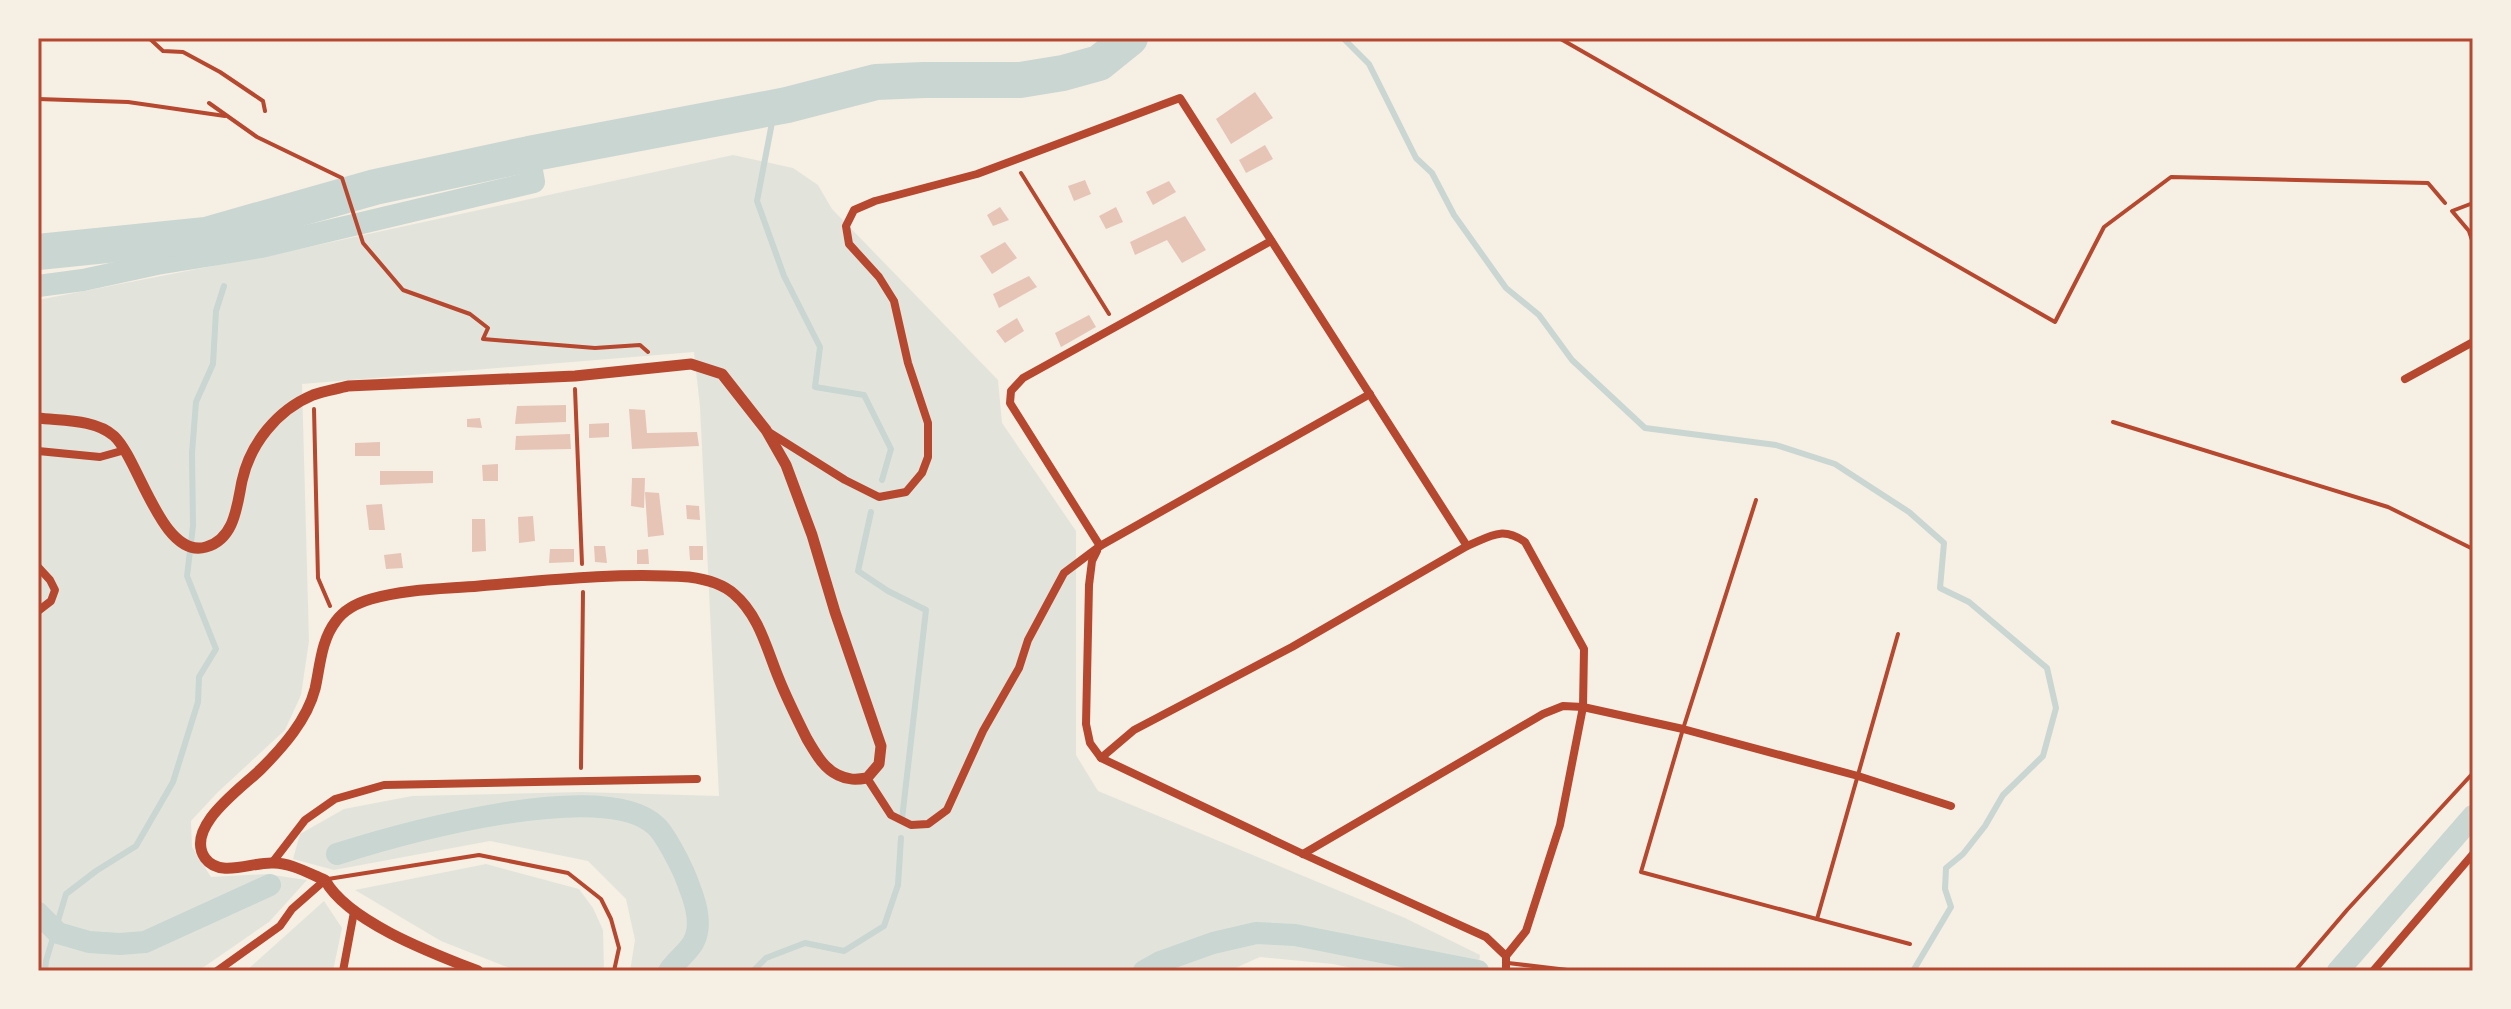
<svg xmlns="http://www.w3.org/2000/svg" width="2511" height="1009" viewBox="0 0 2511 1009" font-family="'PT Sans Narrow',sans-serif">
  <rect width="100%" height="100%" fill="#f6efe4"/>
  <g fill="#e2e4dc">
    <polygon points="733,155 793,168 818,185 832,209 998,380 1002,423 1076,531 1076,755 1098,791 1405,918 1480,955 1478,971 1365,971 1333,964 1260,957 1229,971 630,971 635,940 626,899 588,861 490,841 334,870 293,859 300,834 344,809 412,796 581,792 719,796 700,407 694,352 302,384 309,641 301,695 285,730 217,793 191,821 192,847 211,877 266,874 307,880 269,922 198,971 38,971 38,300 304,248"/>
    <polygon points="486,864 579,889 593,908 603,930 604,971 517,971 441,941 355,890"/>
    <polygon points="324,901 342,928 333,971 246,971"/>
  </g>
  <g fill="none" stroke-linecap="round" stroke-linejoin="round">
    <g stroke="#c9d6d2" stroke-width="6">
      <polyline points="1343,38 1369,64 1416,158 1432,173 1454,215 1506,288 1539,315 1572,360 1645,428 1776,445 1835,464 1909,512 1944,543 1940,588 1969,602 2047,668 2056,708 2043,756 2003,795 1985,826 1963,854 1946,868 1945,889 1951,907 1913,971"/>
      <polyline points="775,107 757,201 784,276 820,347 815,387 864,395 891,449 882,480"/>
      <polyline points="223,230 223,232"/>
      <polyline points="871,512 858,571 888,591 926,610 902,819"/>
      <polyline points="45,971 46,961 66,894 96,871 136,846 173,782 198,702 199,677 216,649 187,576 193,526 192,453 196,402 213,364 216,311 224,286"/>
      <polyline points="753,971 766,958 805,943 844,951 884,926 898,885 901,838"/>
    </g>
    <g stroke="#c9d6d2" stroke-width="22">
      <polyline points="38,286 83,280 157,264 261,247 534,182 529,154"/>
      <path d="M337,854C400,834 605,776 656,826C665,834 679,862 684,873C692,893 705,922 693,943C687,953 676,961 669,971"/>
      <polyline points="38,913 58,933 89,942 120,944 145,942 270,885"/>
      <polyline points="1144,971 1160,962 1213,943 1256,933 1295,935 1478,971"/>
      <polyline points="2338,971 2473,816"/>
    </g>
    <polyline stroke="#c9d6d2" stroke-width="36" points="38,252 206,235 375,187 529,154 787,105 876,82 924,80 1020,80 1063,73 1099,63 1130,38"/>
  </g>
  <g fill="#e6c5b7">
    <polygon points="1255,92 1273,118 1231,144 1216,119"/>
    <polygon points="1265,145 1273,159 1246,173 1239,160"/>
    <polygon points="1085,180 1091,194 1074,201 1068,186"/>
    <polygon points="1169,181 1176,192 1153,205 1146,192"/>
    <polygon points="1000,207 1009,220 993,226 987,215"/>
    <polygon points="1116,207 1123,222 1106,229 1099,216"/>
    <polygon points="1185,216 1206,250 1182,263 1167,240 1135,255 1130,242"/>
    <polygon points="1005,242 1017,258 992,274 980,256"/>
    <polygon points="1029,276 1037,287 999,308 993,294"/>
    <polygon points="1089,315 1096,327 1061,347 1055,333"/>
    <polygon points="1017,318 1024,331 1005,343 996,331"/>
    <polygon points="566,405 566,422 515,424 517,406"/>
    <polygon points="629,409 645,410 647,433 697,432 699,446 632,449"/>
    <polygon points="480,418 482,428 467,427 467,419"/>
    <polygon points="609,423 609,437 589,438 589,424"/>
    <polygon points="570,434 571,449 515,450 516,436"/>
    <polygon points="380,442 380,456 355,456 355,443"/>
    <polygon points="498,464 498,481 483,481 482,465"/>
    <polygon points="380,471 433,471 433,483 380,485"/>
    <polygon points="632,478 645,478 644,508 631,506"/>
    <polygon points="645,492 659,493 664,535 648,537"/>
    <polygon points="382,504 385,530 369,530 366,505"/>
    <polygon points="686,505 699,506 700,520 687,519"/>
    <polygon points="533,516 535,541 519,543 518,517"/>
    <polygon points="472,519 485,519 486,551 472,552"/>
    <polygon points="594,546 605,546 607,563 595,562"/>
    <polygon points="689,546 703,546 703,560 690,560"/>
    <polygon points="550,549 574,549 574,562 549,563"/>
    <polygon points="648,549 649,564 637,564 637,550"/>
    <polygon points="401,553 403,568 386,569 384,555"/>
  </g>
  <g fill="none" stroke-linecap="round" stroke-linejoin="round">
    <g stroke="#b5482f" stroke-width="4">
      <polyline points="149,38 163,51 183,52 220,72 263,101 265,111"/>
      <polyline points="1559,38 2055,322 2104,227 2171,177 2428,183 2445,203"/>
      <polyline points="38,99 128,102 225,116"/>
      <polyline points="209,103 257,137 342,178 363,243 403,290 470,314 488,328 483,339 595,348 640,345 648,352"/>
      <polyline points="1021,173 1109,314"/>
      <polyline points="575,389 582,564"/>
      <polyline points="314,409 318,578 330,606"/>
      <polyline points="581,768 583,592"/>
    </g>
    <g stroke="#b5482f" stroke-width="4">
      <polyline points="2473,203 2452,211 2469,231 2473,243"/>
      <polyline points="2113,422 2388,507 2473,549"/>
      <polyline points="1756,500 1683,729 1641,872 1910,944"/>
      <polyline points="328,879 479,855 568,873 601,899 611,919 619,948 614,971"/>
      <polyline points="1817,919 1898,634"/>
      <polyline points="1508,963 1576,971"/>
      <polyline points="2295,971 2347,910 2473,773"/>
    </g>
    <g stroke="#b5482f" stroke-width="8">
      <polyline points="2405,379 2473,342"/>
      <polyline points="767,431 845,480 879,497 906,492 922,473 928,457 928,423 908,363 894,301 879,277 849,244 846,226 854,210 875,201 977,174 1180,98 1467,546"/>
      <polyline points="38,451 100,457 125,450"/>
      <polyline points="1100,546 1010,403 1011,391 1023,378 1271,241"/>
      <polyline points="1097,551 1092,561 1089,585 1086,724 1090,743 1101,758 1303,854 1486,937 1506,956 1506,971"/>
      <polyline points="38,567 50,580 55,590 51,601 38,611"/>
      <path d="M1101,758L1134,730L1292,647L1467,546C1491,536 1502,526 1525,542L1584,649L1583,707L1560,825L1526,931L1506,956"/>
      <polyline points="867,778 891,815 911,825 928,824 947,810 983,731 1019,668 1028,640 1064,573 1100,546 1370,394"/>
      <polyline points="1303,854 1543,714 1563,706 1583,707 1683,729 1858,776 1951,806"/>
      <polyline points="272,863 305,820 335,799 384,785 697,779"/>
      <polyline points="217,971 280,926 292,909 325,880"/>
      <polyline points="343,971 354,912"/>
      <polyline points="2373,971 2473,854"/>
      <polyline points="2472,971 2473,970"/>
    </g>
    <path stroke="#b5482f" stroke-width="11" d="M38,418C62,421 95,419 114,436C139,459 162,560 206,547C235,539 237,505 242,481C250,444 277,410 313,395C324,391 337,389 348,386L575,376L691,364L722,374L766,430L786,465L812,535L835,612L881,746L879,764L867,778C856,780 848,780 838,775C823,768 815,752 807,739C797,719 787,699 779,679C767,650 759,615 734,594C723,584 704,579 689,577C619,572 548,580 479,586C444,589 405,589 371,599C357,603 344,610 336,621C321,640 320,667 315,689C307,720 283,747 261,769C242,788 184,827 205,858C220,879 254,861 274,863C291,863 310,874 325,880C348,922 434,954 478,971"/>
  </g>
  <rect width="2511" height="1009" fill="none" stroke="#f6efe4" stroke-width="80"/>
  <rect x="40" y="40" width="2431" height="929" fill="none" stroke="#b5482f" stroke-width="3"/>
</svg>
